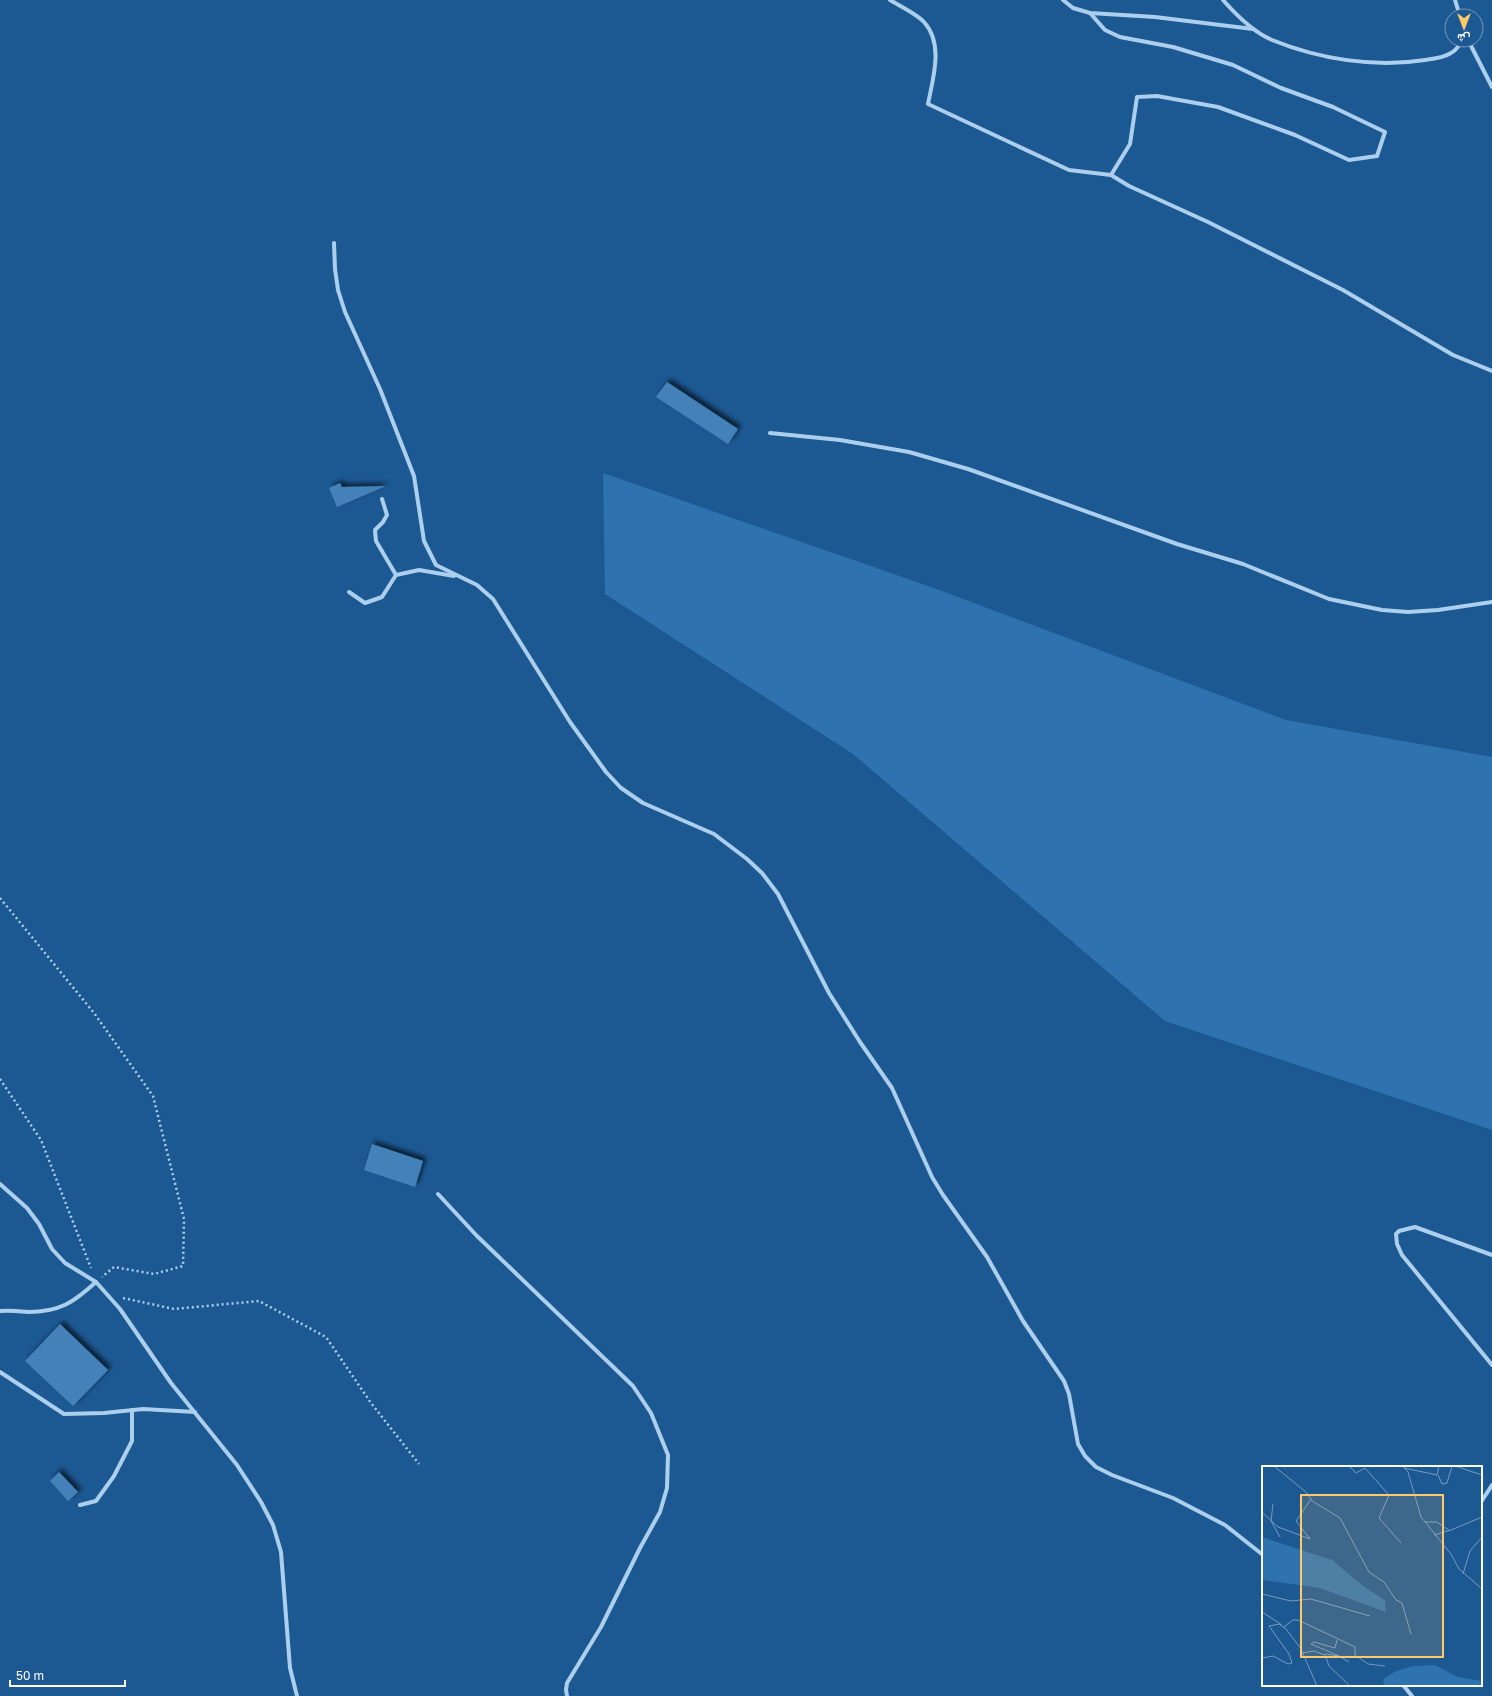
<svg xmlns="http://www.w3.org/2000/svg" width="1492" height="1696" viewBox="0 0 1492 1696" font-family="'Golos Text',Vazirmatn,sans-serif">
  <defs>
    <filter id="shadow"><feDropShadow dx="3.5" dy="-3.5" stdDeviation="2" flood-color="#0009"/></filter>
  </defs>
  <rect width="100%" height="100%" fill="#1c5892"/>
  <polygon fill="#2f72b0" points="603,473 931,587 1286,720 1492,757 1492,1130 1165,1021 853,754 605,594"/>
  <g fill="#4481b9" filter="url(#shadow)">
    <polygon points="667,382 738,429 728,444 656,397"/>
    <polygon points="340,483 342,487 386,486 337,507 329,488"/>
    <polygon points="372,1144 423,1161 415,1187 364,1170"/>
    <polygon points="60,1324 108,1370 73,1406 25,1361"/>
    <polygon points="59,1472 78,1492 68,1501 50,1481"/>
  </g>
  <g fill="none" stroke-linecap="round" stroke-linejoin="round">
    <g stroke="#accfee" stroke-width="2.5" stroke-dasharray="2 3" stroke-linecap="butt">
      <polyline points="0,898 94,1013 153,1096 184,1219 183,1266 154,1274 114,1267 102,1277"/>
      <polyline points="0,1079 41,1140 91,1268"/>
      <polyline points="123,1298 174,1309 259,1301 326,1337 371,1403 419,1464"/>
    </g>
    <g stroke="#accfee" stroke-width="4">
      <path d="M890,0C900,6 917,14 924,22C944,44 933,78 928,104L1069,170L1111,175L1129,186L1208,222L1343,290L1453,355L1492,371"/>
      <polyline points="1063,0 1073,8 1090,13 1155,17 1253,29"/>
      <path d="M1223,0C1237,16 1253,32 1272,40C1319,59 1374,68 1425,60C1433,59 1443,58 1451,53C1456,51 1460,44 1463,40"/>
      <polyline points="1455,0 1460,16"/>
      <polyline points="1090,13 1105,30 1120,37 1173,47 1233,65 1281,88 1333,107 1385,132 1377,156 1349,160 1295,135 1218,107 1157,96 1137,97 1130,144 1111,175"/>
      <polyline points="1468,40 1492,87"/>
      <polyline points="334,243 335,269 338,290 345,312 380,389 414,476 424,541 436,565 477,585 493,599 570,722 606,772 621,788 643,803 714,834 747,859 762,873 778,894 829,993 860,1042 892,1088 932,1177 943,1195 987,1257 1023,1321 1064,1381 1069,1394 1078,1444 1085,1456 1096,1467 1112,1475 1173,1498 1225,1525 1263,1555"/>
      <polyline points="770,433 840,440 909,452 968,469 1177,544 1243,564 1329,599 1382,610 1408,612 1438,610 1492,602"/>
      <polyline points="382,499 387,515 383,522 375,530 376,541 396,575"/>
      <polyline points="349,592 365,603 382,597 396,575 419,570 454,576"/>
      <polyline points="0,1184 27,1208 39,1224 52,1249 65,1263 96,1282 120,1309 171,1383 237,1465 261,1502 273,1525 281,1552 290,1668 297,1696"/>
      <polyline points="438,1194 477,1236 633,1386 651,1413 668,1455 667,1488 660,1512 640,1548 601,1627 567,1683 566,1690 567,1696"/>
      <polyline points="1492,1255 1415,1227 1399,1231 1396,1234 1397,1244 1402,1255 1492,1365"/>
      <path d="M0,1311C9,1310 18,1311 28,1312C60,1312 74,1302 96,1282"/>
      <polyline points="0,1372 64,1414 104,1413 143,1409 195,1412"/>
      <polyline points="1481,1502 1492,1485"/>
      <polyline points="80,1505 96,1501 114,1476 132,1441 132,1410"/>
      <polyline points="1403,1685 1412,1696"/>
    </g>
  </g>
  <g transform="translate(1262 1466)">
    <rect width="220" height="220" fill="#1c5892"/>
    <path d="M0,71L70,94L100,119L123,134L124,146L58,122L0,114ZM173,199L196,211L220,215V220H122L121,213L134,205L151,200Z" fill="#2f72b0"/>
    <path fill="none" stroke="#779bbe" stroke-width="1" d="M12,0L45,27L50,35L78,52L107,106L122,116L134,134L140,137L149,168M87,0L94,7L103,2L127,29L117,52L139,77M141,0L146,6L159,51L189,88L197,103L220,123M193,0L220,9M142,2L175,9L177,0M176,9L180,18L185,17L190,0M11,38L9,55L18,71M0,46L16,61L48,73L34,55L49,33M163,56H175L188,65M172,69L189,64L220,51M201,108L208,85L220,71M0,128L29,135L49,133L108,150M0,146L20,159M22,161L31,154H36L93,181V189L106,198L123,200M24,163L39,183L55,220M49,178L52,176L73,182L75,174M49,178L77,190M41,187L52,185L63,189L67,200L88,220M63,188L77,190L87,196M0,192L11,190L26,198L30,197L27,188L7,160L17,158L24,163"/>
    <path fill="#ffc96a" fill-opacity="0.15" stroke="#ffc96a" stroke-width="2" d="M39,29H181V191H39Z"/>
    <rect width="220" height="220" fill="none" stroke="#fff" stroke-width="2"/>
  </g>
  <g transform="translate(1464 28) rotate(180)"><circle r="19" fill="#1c5892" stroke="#779bbe"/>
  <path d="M0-3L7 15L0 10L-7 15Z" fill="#ffc96a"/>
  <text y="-6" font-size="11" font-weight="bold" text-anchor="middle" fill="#ffffff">ش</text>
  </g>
  <path d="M10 1680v6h115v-6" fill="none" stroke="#ffffff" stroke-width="2"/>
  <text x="16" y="1680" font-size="12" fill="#ffffff" stroke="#1c5892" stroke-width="3" paint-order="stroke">50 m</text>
</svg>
